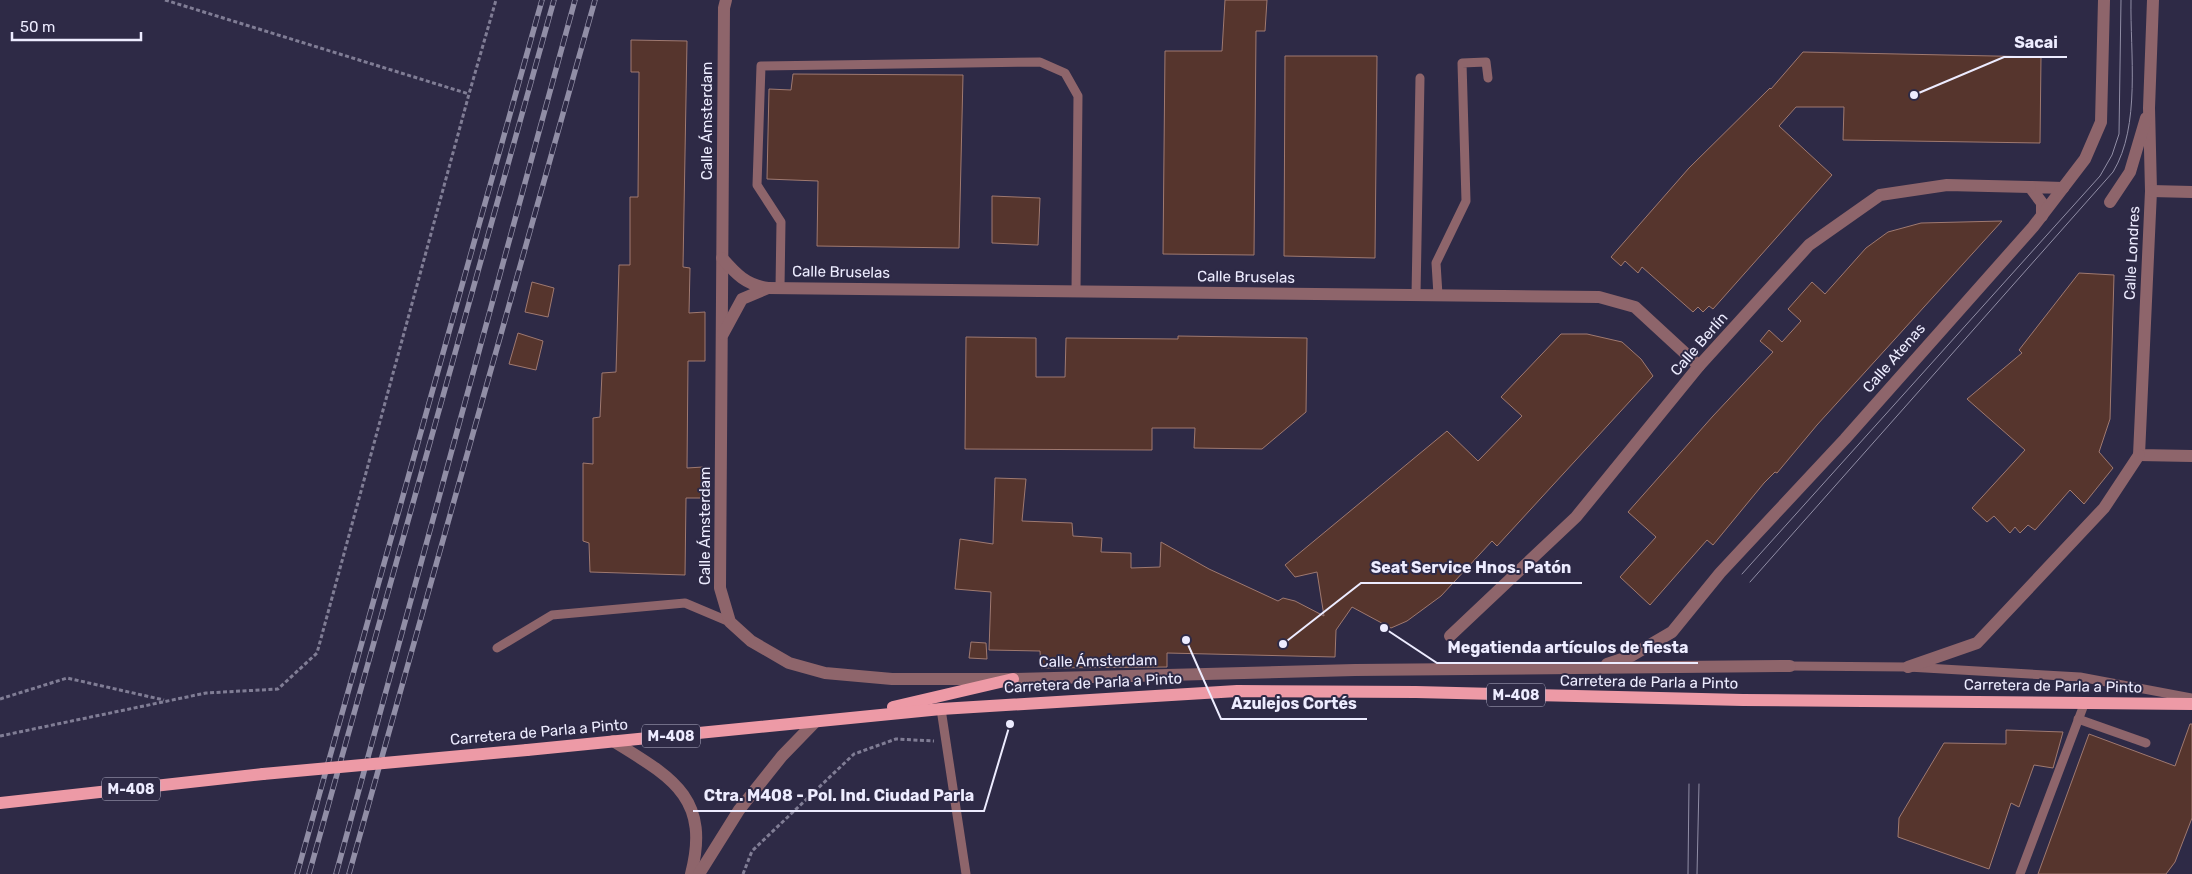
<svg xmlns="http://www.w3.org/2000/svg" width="2192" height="874" viewBox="0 0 2192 874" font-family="Rubik,sans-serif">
  <rect width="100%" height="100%" fill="#2e2a46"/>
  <g fill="#56352d" stroke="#9f7970">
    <polygon points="1225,0 1267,0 1265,31 1256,31 1254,255 1163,254 1165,51 1222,51"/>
    <polygon points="631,40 687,41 683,267 690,268 689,313 705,312 705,361 688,361 687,468 703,467 703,498 686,498 685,575 590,572 589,543 583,541 583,463 593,464 593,418 600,417 602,373 616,372 619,265 630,265 630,197 638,197 639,72 631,72"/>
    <polygon points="1803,52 2041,57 2040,143 1843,140 1844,107 1796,107 1779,126 1832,175 1713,309 1709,306 1703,312 1698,307 1693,312 1642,267 1638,273 1625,261 1621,266 1611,257 1689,168 1770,88 1771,89"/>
    <polygon points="1285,56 1377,56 1375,258 1284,256"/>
    <polygon points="793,74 963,75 959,248 817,246 818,181 767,179 769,89 791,90"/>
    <polygon points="992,196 1040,198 1038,245 992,243"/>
    <polygon points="2002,221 1817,425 1777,473 1775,472 1764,483 1713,545 1707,540 1650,605 1620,577 1656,537 1628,512 1713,416 1773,352 1760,341 1769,330 1782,342 1801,321 1788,309 1812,282 1825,294 1866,248 1888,232 1921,223"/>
    <polygon points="2079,273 2114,275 2110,419 2099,452 2113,468 2084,504 2070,490 2035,530 2028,525 2020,533 2015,527 2010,533 1994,516 1987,522 1972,508 2025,450 1967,399 2022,353 2019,350"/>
    <polygon points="532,282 554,288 548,317 525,312"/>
    <polygon points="518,333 543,341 536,370 509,364"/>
    <polygon points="1561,334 1587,334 1622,342 1641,359 1653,376 1497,546 1492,541 1441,596 1407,621 1391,628 1352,607 1336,630 1335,657 1167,653 1167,667 1041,668 1040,651 989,650 991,592 955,589 960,539 993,544 995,478 1026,479 1022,521 1072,523 1073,536 1102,538 1101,552 1131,553 1131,568 1160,567 1161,542 1209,569 1278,601 1283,598 1295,601 1324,616 1317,572 1295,577 1285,565 1447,431 1478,461 1522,416 1501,397"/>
    <polygon points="1178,336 1307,338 1306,412 1262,449 1194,448 1195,428 1152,428 1152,450 965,449 966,337 1036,338 1036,377 1065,377 1066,338 1178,339"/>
    <polygon points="971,642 986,643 987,659 969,658"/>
    <polygon points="2190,724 2192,724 2192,818 2175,862 2166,874 2038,874 2089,734 2175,766"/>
    <polygon points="2006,730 2063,732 2053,768 2034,765 2019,807 2011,803 1989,869 1898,837 1899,818 1944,743 2006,744"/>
  </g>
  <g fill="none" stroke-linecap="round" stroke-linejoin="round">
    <g stroke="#807d95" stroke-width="3" stroke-dasharray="4 2.5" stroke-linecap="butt">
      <polyline points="165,0 469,94"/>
      <polyline points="0,699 67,678 164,700"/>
      <polyline points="0,736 206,693 278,689 317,653 469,94 496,0"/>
      <polyline points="743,874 752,851 854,754 896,739 934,741"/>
    </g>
    <g stroke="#8e656b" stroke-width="9">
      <polyline points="780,288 781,222 757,185 761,66 1040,62 1065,73 1078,96 1076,291"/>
      <polyline points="1416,295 1420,78"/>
      <polyline points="1438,295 1436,263 1466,201 1462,63 1486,62 1488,78"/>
      <polyline points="497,648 552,615 685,603 730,622"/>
      <polyline points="1790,666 1908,667 2080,677 2192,698"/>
      <polyline points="941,709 966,874"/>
      <polyline points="2078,719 2146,743"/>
      <polyline points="2020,874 2085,702"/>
    </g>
    <g stroke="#8e656b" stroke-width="12">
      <polyline points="726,0 724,8 720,588 730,622 751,641 789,663 825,673 892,679 1013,679 1355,670 1790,666"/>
      <polyline points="2153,0 2149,108 2151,191 2139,455 2192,456"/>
      <polyline points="2151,191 2192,192"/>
      <polyline points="2110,202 2130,172 2146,118"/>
      <polyline points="2042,216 2042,203 2030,187 2063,188"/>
      <path d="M722,258C736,274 746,285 768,288L742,299L723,334"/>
      <polyline points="768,288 1599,297 1635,307 1699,366"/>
      <polyline points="1450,636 1576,517 1699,366 1809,245 1880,195 1947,185 2030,187"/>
      <polyline points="1607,664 1631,656 1672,632 1720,573 1845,439 2033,227 2085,159 2101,122 2104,0"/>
      <polyline points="1908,667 1977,643 2104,508 2139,455"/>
      <path d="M613,741C671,777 711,797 691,874"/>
      <polyline points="699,874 739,810 782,756 815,722"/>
    </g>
    <g stroke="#ed9aa6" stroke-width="12">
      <polyline points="893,707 1013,679"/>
      <polyline points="527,750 941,709 1237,691 1416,692 1743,700 2192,704"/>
      <polyline points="0,803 263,774"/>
    </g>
    <g stroke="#918ea6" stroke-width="1">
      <polyline points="1742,574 2100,176 2112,155 2119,134 2121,0"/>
      <path d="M1750,582L2113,172C2141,126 2130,53 2131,0"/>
      <polyline points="1688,874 1689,784"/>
      <polyline points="1697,874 1699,784"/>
    </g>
    <g stroke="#918ea6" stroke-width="5.5">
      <g id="rail">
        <polyline points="297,874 542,0"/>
        <polyline points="309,874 554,0"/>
        <polyline points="336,874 575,0"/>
        <polyline points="349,874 595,0"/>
      </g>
    </g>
    <use href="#rail" stroke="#2e2a46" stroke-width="4" stroke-dasharray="11" stroke-linecap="butt"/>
    <polyline stroke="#ed9aa6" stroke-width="12" points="263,774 527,750"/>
  </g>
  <g text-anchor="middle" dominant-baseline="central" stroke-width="4" stroke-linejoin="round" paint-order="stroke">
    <g fill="#2e2a46" stroke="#b4b2c8" stroke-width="1">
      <rect x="1487" y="683.5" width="58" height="23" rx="4"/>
      <rect x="642" y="724.5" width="58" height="23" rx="4"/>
      <rect x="102" y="777.5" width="58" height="23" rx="4"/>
    </g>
    <g font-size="14" font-weight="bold" fill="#edecff">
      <text x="1516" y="695">M-408</text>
      <text x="671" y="736">M-408</text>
      <text x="131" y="789">M-408</text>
    </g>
    <g font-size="15" fill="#edecff" stroke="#2e2a46">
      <text transform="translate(707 121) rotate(-90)">Calle Ámsterdam</text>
      <text transform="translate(2132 253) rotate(-87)">Calle Londres</text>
      <text transform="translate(841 272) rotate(1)">Calle Bruselas</text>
      <text transform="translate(1246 277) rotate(1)">Calle Bruselas</text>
      <text transform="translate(1699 344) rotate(-49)">Calle Berlín</text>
      <text transform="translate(1894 358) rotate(-49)">Calle Atenas</text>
      <text transform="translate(705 526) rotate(-90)">Calle Ámsterdam</text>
      <text transform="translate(1098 661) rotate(-1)">Calle Ámsterdam</text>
      <text transform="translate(1649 682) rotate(1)">Carretera de Parla a Pinto</text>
      <text transform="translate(1093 683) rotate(-3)">Carretera de Parla a Pinto</text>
      <text transform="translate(2053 686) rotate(1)">Carretera de Parla a Pinto</text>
      <text transform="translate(539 732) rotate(-5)">Carretera de Parla a Pinto</text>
    </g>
  </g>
  <path fill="none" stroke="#edecff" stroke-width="2" d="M1914 95L2004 57H2067M1283 644L1361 583H1582M1384 628L1437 663H1698M1186 640L1221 719H1367M1010 724L984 811H693"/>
  <g fill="#edecff" stroke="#2e2a46" stroke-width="2">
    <circle cx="1914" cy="95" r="5"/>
    <circle cx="1283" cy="644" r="5"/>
    <circle cx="1384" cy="628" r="5"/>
    <circle cx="1186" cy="640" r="5"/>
    <circle cx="1010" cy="724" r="5"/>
  </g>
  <g font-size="16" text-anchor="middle" font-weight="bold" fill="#edecff" stroke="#2e2a46" stroke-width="4" stroke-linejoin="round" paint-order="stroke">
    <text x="2036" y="48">Sacai</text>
    <text x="1471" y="573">Seat Service Hnos. Patón</text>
    <text x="1568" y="653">Megatienda artículos de fiesta</text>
    <text x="1294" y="709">Azulejos Cortés</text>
    <text x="839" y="801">Ctra. M408 - Pol. Ind. Ciudad Parla</text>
  </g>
  <path d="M12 32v8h129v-8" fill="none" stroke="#edecff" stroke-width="2.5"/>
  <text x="20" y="32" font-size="15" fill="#edecff" stroke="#2e2a46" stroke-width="4" paint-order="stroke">50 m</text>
</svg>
